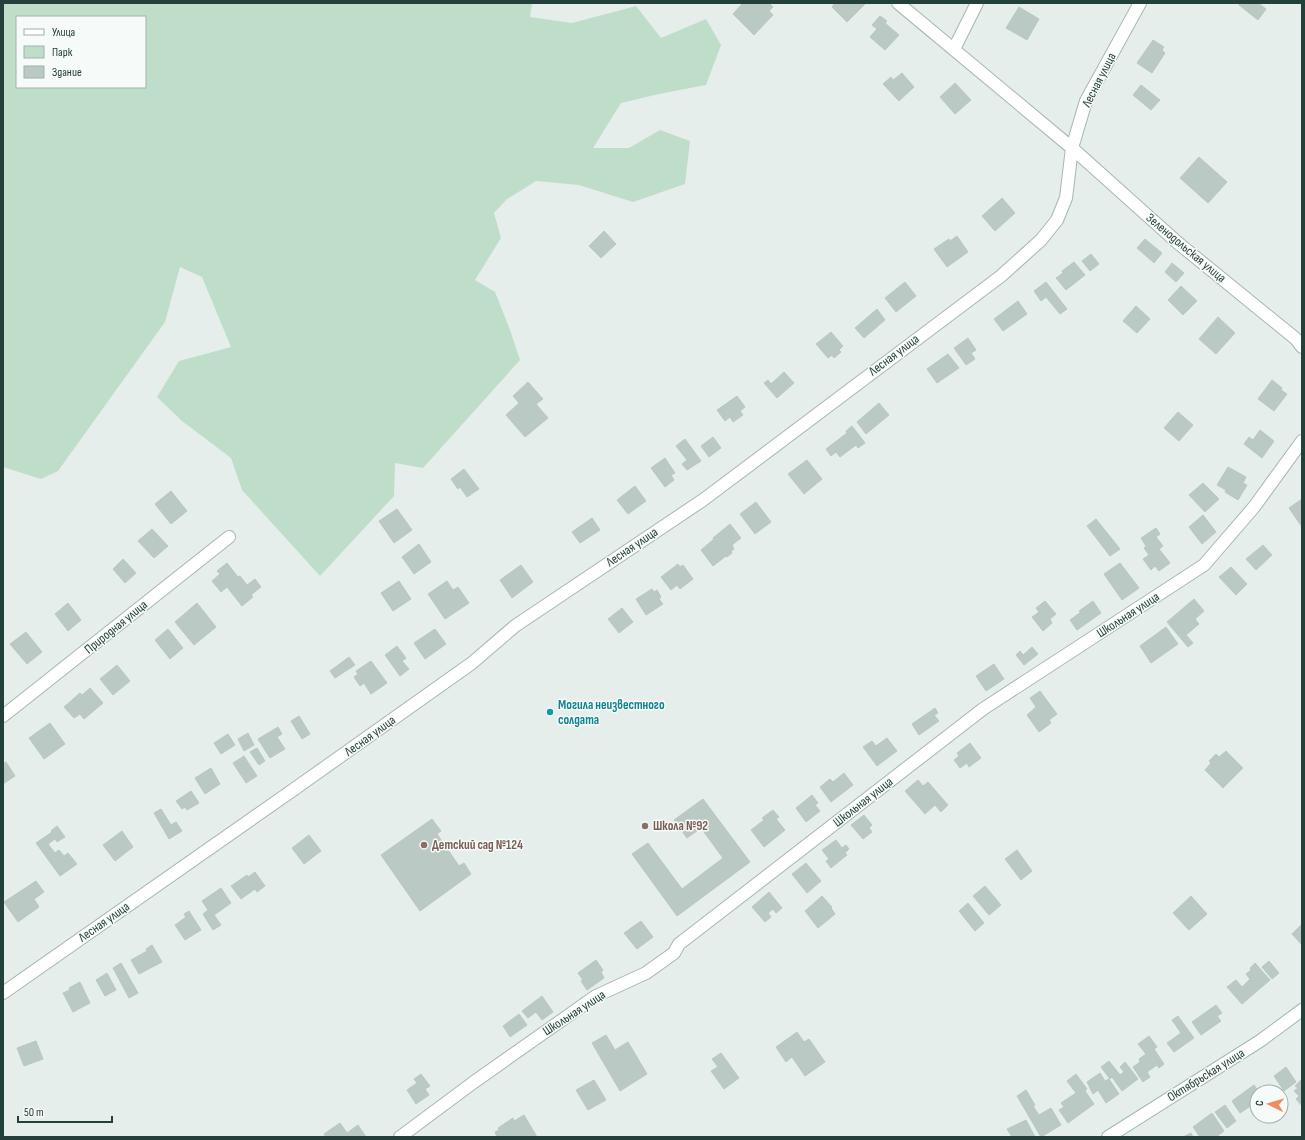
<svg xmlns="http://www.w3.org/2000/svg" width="1305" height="1140" viewBox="0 0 1305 1140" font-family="'Sofia Sans Condensed',sans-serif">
  <rect width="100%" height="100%" fill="#e5eeeb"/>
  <path fill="#bfdec9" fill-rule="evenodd" d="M3,3H532L530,17L572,23L636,6L661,38L706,19L721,45L706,85L659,94L621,103L593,148H629L660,130L690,141L685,184L633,202L579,185L536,181L507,199L494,213L501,238L475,280L495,292L510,330L520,360L423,468L395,463L394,496L320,576L242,490L231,458L182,421L157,397L179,361L231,347L202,277L180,267L165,322L58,471L41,479L3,467ZM17,17H145V87H17Z"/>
  <g fill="#bac9c4" stroke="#b8c8c2">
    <polygon points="743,3 769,3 773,7 769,11 773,15 754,35 733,14"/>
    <polygon points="835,3 866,3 847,22 832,7"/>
    <polygon points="1240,3 1258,3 1266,9 1258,20 1239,5"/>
    <polygon points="1019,7 1039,19 1027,40 1006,28"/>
    <polygon points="880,16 887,21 885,23 899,35 885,50 870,37 877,29 872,25"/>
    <polygon points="1153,40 1164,47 1162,50 1165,53 1152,73 1137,63"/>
    <polygon points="902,73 914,87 899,101 883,84 891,77 893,80"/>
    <polygon points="955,83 971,100 955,114 940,97"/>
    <polygon points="1141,85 1160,100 1151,110 1133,95"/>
    <polygon points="1199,157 1227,182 1208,203 1180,178"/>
    <polygon points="1002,198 1015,213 995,231 982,216"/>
    <polygon points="604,231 616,244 601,258 589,246"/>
    <polygon points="957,236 968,252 947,267 934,249 949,239 950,241"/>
    <polygon points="1145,239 1162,253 1154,263 1137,248"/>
    <polygon points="1091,254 1099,264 1090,271 1082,261"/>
    <polygon points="1074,262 1085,275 1066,290 1056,278 1063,273 1062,271"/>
    <polygon points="1172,263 1184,273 1176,282 1165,272"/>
    <polygon points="905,282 916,296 896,312 885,298"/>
    <polygon points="1046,282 1067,309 1060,314 1046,297 1041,301 1034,291"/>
    <polygon points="1181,286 1197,301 1183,315 1168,300"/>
    <polygon points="1018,301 1027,314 1003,331 994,319"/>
    <polygon points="1136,306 1150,319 1137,333 1123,321"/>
    <polygon points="877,309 885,320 864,338 855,328"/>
    <polygon points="1218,317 1235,333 1216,354 1199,339"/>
    <polygon points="831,332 843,346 839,350 841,352 834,358 832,355 828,358 816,344"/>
    <polygon points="968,338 976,350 971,353 975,359 966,365 954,348"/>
    <polygon points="948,354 959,368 937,383 927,369"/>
    <polygon points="784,372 794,383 777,398 764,383 768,380 771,384"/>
    <polygon points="1272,380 1282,388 1281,390 1287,394 1274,411 1258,399"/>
    <polygon points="528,382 543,399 536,404 548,418 525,437 506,415 519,403 513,396"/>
    <polygon points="737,396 745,407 740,411 743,415 733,422 730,417 725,421 717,410"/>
    <polygon points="879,403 889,415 866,434 857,422"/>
    <polygon points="1178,412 1193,425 1179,441 1164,428"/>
    <polygon points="852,426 865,443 858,448 856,445 840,457 836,452 831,456 826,449 847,433 846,431"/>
    <polygon points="1260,430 1274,441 1262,458 1244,444 1249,437 1253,440"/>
    <polygon points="713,437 721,448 709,457 701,446"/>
    <polygon points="685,439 701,461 687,470 682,464 687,460 676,446"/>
    <polygon points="665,458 675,473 671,475 674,480 665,487 651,468"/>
    <polygon points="807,460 822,479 804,494 788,474"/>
    <polygon points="1228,467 1246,477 1243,483 1247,485 1238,500 1225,492 1226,490 1217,485"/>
    <polygon points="464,469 479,489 467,497 460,487 458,489 451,479"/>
    <polygon points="1203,483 1219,499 1205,512 1189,495"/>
    <polygon points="635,486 646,501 628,514 617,500"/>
    <polygon points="171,491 187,511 171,524 155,504"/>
    <polygon points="1302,499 1302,527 1289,508"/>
    <polygon points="756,502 771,522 755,534 740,514"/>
    <polygon points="397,509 412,530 394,543 379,521"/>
    <polygon points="1203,515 1216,532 1202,544 1189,527"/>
    <polygon points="592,518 600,530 580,543 572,532"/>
    <polygon points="1096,519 1120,549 1110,556 1087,526"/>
    <polygon points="730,524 741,538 732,545 734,549 731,551 732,553 727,557 713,538"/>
    <polygon points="1156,528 1160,534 1156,537 1163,546 1159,549 1170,563 1159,571 1155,566 1151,570 1143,559 1149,555 1144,548 1146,546 1141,538"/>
    <polygon points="152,529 168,546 154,558 138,541"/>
    <polygon points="714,539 726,556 713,566 701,550"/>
    <polygon points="419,544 431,562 414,574 402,557"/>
    <polygon points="1263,545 1272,555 1256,570 1246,559"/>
    <polygon points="123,559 136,573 125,583 113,569"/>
    <polygon points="227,563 238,577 240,576 247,585 255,579 261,587 251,595 253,597 242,606 227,587 221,592 212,581 220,574 217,571"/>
    <polygon points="1120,563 1139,588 1122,600 1104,574"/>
    <polygon points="678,564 680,567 683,565 693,579 680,589 677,585 671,590 661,577"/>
    <polygon points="521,565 533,582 512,598 500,580"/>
    <polygon points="1231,567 1247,584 1236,595 1219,577"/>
    <polygon points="399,581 411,599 393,611 381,593"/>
    <polygon points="447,581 453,590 458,587 469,603 445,619 428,594"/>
    <polygon points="652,589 654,592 657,590 661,597 659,599 663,604 646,615 636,599"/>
    <polygon points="1194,599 1204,611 1195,619 1199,624 1186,635 1193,643 1188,647 1167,622"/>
    <polygon points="1045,601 1056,614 1050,619 1052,623 1043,631 1032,617 1039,612 1036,608"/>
    <polygon points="1093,601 1101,613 1077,630 1070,620 1081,612 1079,611"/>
    <polygon points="68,603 81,620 68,631 55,614"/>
    <polygon points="197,603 216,627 194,645 175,622"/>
    <polygon points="622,608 633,622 619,633 608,619"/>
    <polygon points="1166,627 1178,644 1151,663 1140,646"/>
    <polygon points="168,629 183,648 170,659 155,640"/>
    <polygon points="435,629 446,644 425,659 414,643"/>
    <polygon points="26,632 42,652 27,664 10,644"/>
    <polygon points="397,646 406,658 402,661 409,669 400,676 385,655"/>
    <polygon points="1032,647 1038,654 1024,665 1016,655 1020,651 1023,655"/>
    <polygon points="349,657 355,665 335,678 330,671"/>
    <polygon points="371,661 387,683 371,694 364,683 360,686 354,677 358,674 356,671"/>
    <polygon points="994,664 1004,679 986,691 976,676"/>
    <polygon points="117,665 130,681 113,695 100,679"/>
    <polygon points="90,688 103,703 84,719 80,714 74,718 64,707 80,693 82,695"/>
    <polygon points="1040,691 1057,714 1049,720 1051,723 1039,732 1027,715 1036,707 1030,698"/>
    <polygon points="935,708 938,713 934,715 939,721 919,735 912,724"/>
    <polygon points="299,716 310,734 302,739 291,721"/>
    <polygon points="50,723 65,744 44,759 29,738"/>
    <polygon points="278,727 282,734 277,737 285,749 270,758 258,739"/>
    <polygon points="248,733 254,745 244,751 238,739"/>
    <polygon points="228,734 235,745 221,754 214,743"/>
    <polygon points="887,738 897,751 877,766 863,747 872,741 876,746"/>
    <polygon points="970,743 981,758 969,767 967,763 960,768 954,760 959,756 957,753"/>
    <polygon points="257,748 265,761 259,765 250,752"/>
    <polygon points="1226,751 1243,768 1223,788 1205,770 1211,763 1209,761 1216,754 1219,757"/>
    <polygon points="244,756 257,776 246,783 233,763"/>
    <polygon points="6,762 15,776 3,784 3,764"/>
    <polygon points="211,768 220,784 205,794 195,778"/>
    <polygon points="844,773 853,785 831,802 820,787 830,779 833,782"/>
    <polygon points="918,780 923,786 928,782 948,805 941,812 935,805 925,814 905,791"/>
    <polygon points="191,791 199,803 187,810 185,807 182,809 176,801"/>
    <polygon points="812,795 818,803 815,805 820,811 806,822 796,808"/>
    <polygon points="703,799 750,862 677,916 632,854 648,843 682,889 723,858 701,828 687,838 674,820"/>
    <polygon points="161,809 171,825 176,822 182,831 169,839 154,813"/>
    <polygon points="773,810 779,817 776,819 785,830 764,847 751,830 764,820 762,818"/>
    <polygon points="864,815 872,825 869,828 872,832 863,839 851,825"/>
    <polygon points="432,819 441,831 437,834 459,866 464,863 471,874 420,911 381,855"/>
    <polygon points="57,826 65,837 57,842 55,839 48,844 55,853 59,850 64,856 68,853 77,864 60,876 36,843 52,832 51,831"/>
    <polygon points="122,831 133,847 115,861 103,845"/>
    <polygon points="309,835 321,851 304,864 292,848"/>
    <polygon points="836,840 842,848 846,845 849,849 845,853 847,855 831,868 826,861 829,859 822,850"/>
    <polygon points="1017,850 1032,871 1021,880 1005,859"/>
    <polygon points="806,863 821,881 807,893 792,874"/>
    <polygon points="255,872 265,886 257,892 255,889 241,899 231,886 247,875 248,877"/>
    <polygon points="36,881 44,892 34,899 39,907 18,922 4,902"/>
    <polygon points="985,886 1001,905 989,915 973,896"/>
    <polygon points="221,888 231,903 214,915 221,925 213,930 203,914 208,910 202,901"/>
    <polygon points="769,892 782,908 776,913 773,909 768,913 771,917 765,922 752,907"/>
    <polygon points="822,896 832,907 831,908 835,914 818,928 805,911"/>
    <polygon points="1191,896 1207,914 1189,930 1173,913"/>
    <polygon points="968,903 984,923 975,931 959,911"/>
    <polygon points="189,911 201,930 185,940 175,925 186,917 184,914"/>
    <polygon points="641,921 653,937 637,949 624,933"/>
    <polygon points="1302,924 1302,945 1292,934"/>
    <polygon points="152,945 162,962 139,974 131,960 147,951 146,949"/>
    <polygon points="596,960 603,970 601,972 604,978 587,990 581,981 583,980 578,973"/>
    <polygon points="1269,961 1279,973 1272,979 1262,967"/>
    <polygon points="121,963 138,993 129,998 113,968"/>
    <polygon points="1255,963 1270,980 1242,1004 1227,987 1236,980 1242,987 1250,979 1246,974 1251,970 1250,968"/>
    <polygon points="107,973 116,990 105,996 96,980"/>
    <polygon points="80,982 90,1003 73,1012 63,993 70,990 69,988"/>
    <polygon points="542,996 553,1012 542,1020 536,1012 528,1018 522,1011"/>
    <polygon points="1216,1005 1222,1013 1217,1016 1221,1021 1201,1035 1192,1022"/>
    <polygon points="519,1014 527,1025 510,1037 503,1026"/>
    <polygon points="1178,1016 1194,1038 1174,1052 1167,1043 1181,1033 1172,1020"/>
    <polygon points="797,1032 804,1042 809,1039 825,1062 805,1076 792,1057 786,1062 776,1047"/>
    <polygon points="606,1035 615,1050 628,1042 647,1074 620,1091 592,1043"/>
    <polygon points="1149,1036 1157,1047 1154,1049 1164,1064 1159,1068 1157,1065 1147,1072 1150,1077 1143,1082 1133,1067 1140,1062 1139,1059 1146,1054 1138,1044"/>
    <polygon points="36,1041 43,1059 24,1066 17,1048"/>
    <polygon points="721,1053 739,1078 724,1089 711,1071 718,1067 712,1059"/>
    <polygon points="1109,1061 1120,1075 1124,1072 1120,1067 1125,1062 1138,1079 1122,1091 1112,1077 1110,1079 1101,1067"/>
    <polygon points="1286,1067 1296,1082 1284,1091 1274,1076"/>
    <polygon points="1100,1073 1105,1081 1109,1079 1119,1094 1106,1103 1098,1090 1093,1094 1087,1082"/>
    <polygon points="421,1074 430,1086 425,1089 429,1095 416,1104 407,1090 417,1083 414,1079"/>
    <polygon points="1076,1074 1087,1089 1085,1091 1094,1104 1068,1123 1059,1110 1064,1107 1061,1103 1076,1093 1067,1081"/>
    <polygon points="594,1080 606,1100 588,1110 576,1090"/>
    <polygon points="1301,1080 1302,1082 1302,1106 1296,1099 1299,1096 1294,1091 1298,1088 1295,1086"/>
    <polygon points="1254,1085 1259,1092 1257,1092 1257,1105 1255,1103 1240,1113 1232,1101"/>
    <polygon points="1026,1090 1035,1105 1033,1106 1039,1115 1051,1108 1061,1125 1041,1137 1017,1096"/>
    <polygon points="1225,1105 1236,1121 1227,1128 1215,1112"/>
    <polygon points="1212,1113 1224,1131 1216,1137 1200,1137 1193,1127"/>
    <polygon points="524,1115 537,1137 497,1137 495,1132 499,1130 498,1128 513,1118 514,1121"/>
    <polygon points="1026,1120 1035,1137 1012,1137 1007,1129"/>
    <polygon points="340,1123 347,1133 358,1125 366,1137 326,1137 324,1134"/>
    <polygon points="1191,1133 1193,1137 1183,1137"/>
  </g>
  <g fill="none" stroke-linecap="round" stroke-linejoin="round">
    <g stroke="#a7b6b2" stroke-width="14">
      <g id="street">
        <polyline points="898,3 1072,148 1178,243 1296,339 1302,347"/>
        <polyline points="954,49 977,3"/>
        <polyline points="3,716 229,537"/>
        <polyline points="3,993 293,790 472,663 515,626 703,500 1001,276 1041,240 1057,220 1066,198 1072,148 1086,101 1140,3"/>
        <polyline points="400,1137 474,1082 596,996 646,973 674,953 679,944 983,709 1204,565 1254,507 1302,441"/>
      </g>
    </g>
    <g stroke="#a4b9b3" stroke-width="14">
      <polyline id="secondary" points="1108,1137 1260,1041 1302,1010"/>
    </g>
    <use href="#street" stroke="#fff" stroke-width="12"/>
    <use href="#secondary" stroke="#fff" stroke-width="12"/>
  </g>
  <circle fill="#0f9aa8" stroke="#f6faf8" stroke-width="1.5" cx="550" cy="712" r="4"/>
  <g fill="#8d6e63" stroke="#f6faf8" stroke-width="1.5">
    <circle cx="645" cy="826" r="4"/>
    <circle cx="424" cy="845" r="4"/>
  </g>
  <g text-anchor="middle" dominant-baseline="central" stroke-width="3" stroke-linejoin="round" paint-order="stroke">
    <g font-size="13" fill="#24403a" stroke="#f6faf8">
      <text transform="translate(1099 80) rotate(-63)">Лесная улица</text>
      <text transform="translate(1186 248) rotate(40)">Зеленодольская улица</text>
      <text transform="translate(894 355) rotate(-37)">Лесная улица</text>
      <text transform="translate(632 547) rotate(-34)">Лесная улица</text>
      <text transform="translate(1128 615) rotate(-33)">Школьная улица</text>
      <text transform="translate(116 627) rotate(-39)">Природная улица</text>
      <text transform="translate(370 736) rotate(-36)">Лесная улица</text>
      <text transform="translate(863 802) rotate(-38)">Школьная улица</text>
      <text transform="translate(104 922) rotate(-35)">Лесная улица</text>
      <text transform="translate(574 1013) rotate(-33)">Школьная улица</text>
      <text transform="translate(1206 1075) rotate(-32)">Октябрьская улица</text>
    </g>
    <g font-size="13" font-weight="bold" fill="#0d838f" stroke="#f6faf8" text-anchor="start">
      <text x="558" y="705">Могила неизвестного<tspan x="558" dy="15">солдата</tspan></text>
    </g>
    <g font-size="13" font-weight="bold" fill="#785e54" stroke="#f6faf8" text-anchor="start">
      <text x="653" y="826">Школа №92</text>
      <text x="432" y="845">Детский сад №124</text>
    </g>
  </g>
  <rect width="1305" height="1140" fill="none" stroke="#24403a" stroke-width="8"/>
  <rect x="16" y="16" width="130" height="72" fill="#f6faf8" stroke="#a2b0ac"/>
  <rect x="24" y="29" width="20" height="6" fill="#ffffff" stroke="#a2b0ac"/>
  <text x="52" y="36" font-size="12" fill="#24403a">Улица</text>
  <rect x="24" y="46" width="20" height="12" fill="#bfdec9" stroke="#a2b0ac"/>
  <text x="52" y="56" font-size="12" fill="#24403a">Парк</text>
  <rect x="24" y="66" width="20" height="12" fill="#bac9c4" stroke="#a2b0ac"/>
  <text x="52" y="76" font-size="12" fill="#24403a">Здание</text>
  <g transform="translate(1269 1104) rotate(275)"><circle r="19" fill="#f6faf8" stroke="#a2b0ac"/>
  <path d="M0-3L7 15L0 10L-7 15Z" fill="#ef8d62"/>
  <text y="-6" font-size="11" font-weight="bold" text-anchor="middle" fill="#24403a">С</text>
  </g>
  <path d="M18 1116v6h94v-6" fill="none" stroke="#24403a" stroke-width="2"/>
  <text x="24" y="1116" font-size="12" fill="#24403a" stroke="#f6faf8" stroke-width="3" paint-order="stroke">50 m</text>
</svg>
